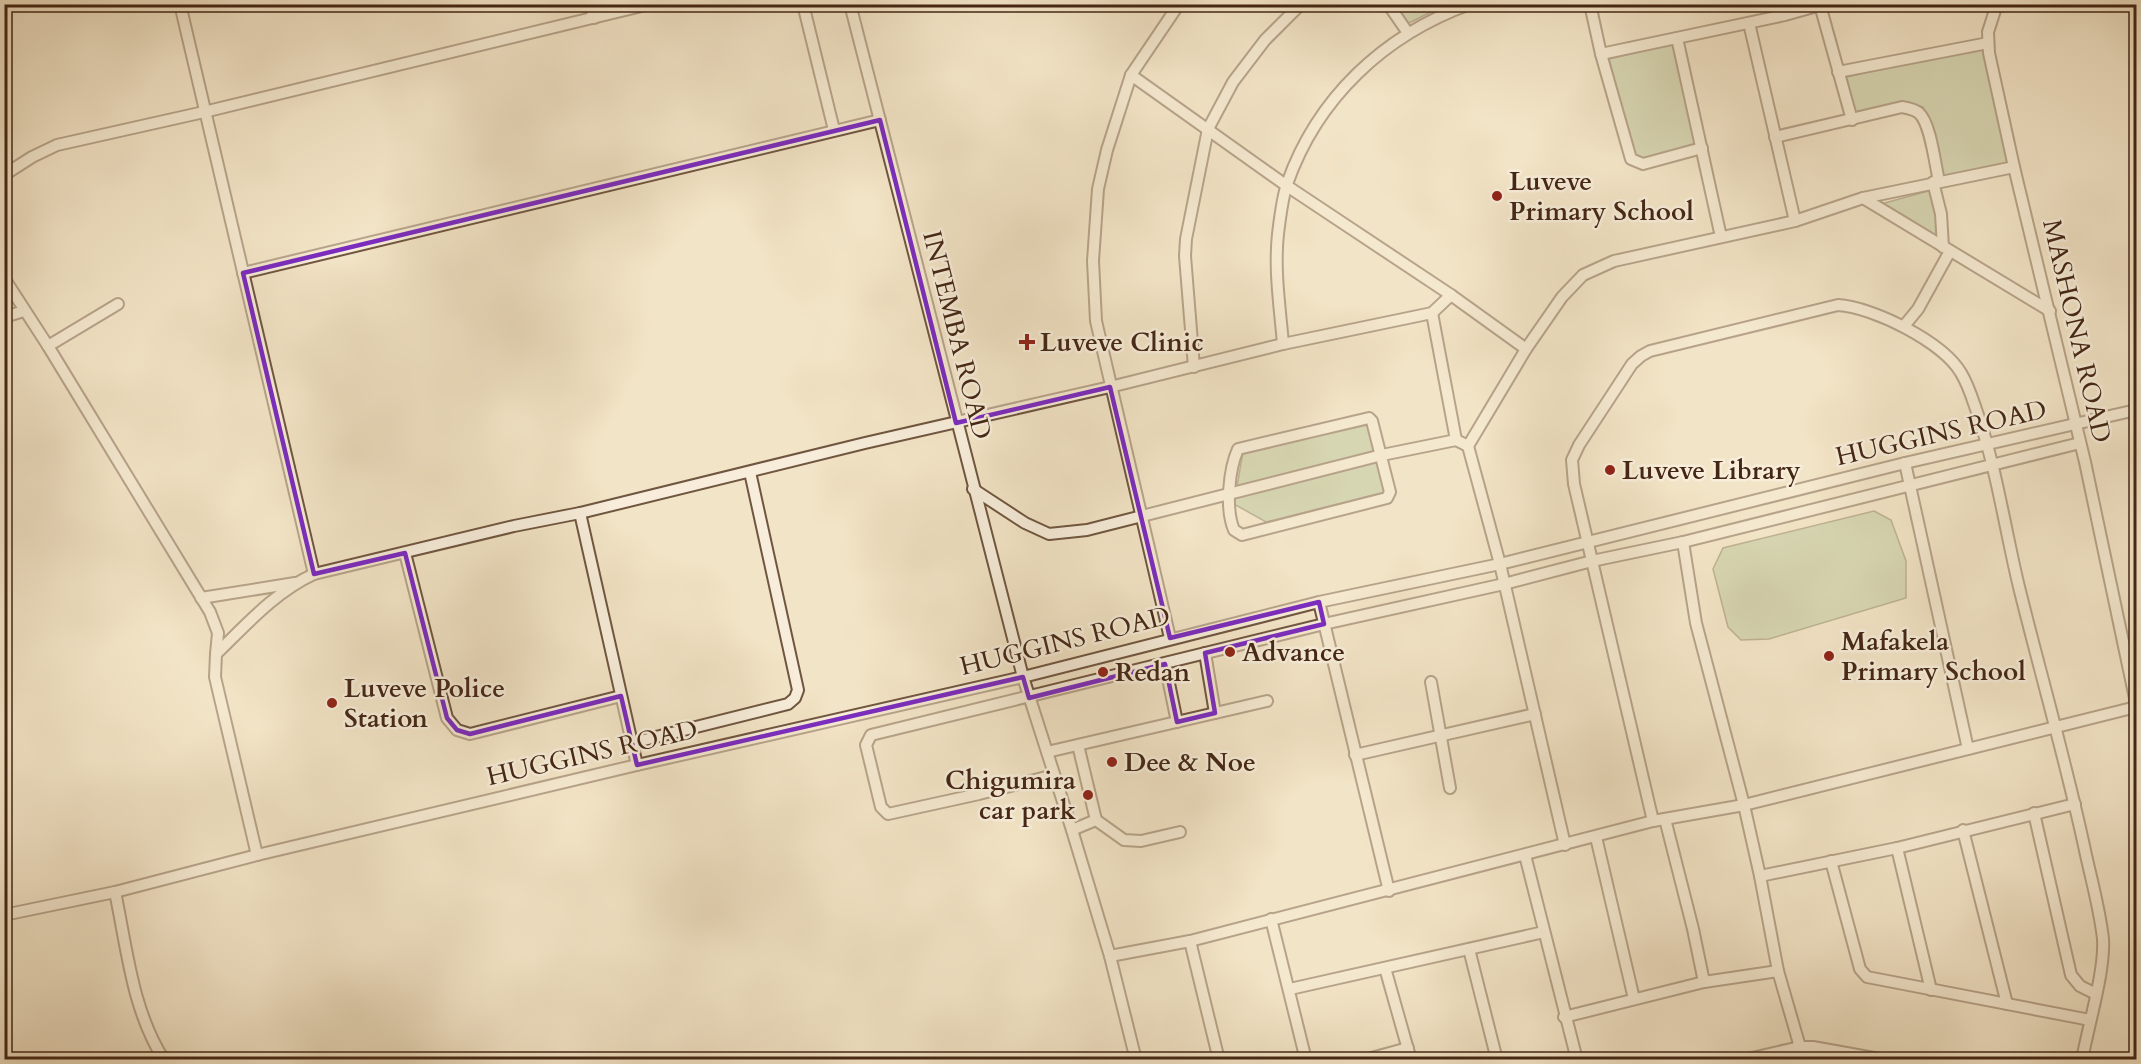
<svg xmlns="http://www.w3.org/2000/svg" width="2141" height="1064" viewBox="0 0 2141 1064" font-family="Cardo,serif">
  <rect width="100%" height="100%" fill="#f2e4c6"/>
  <filter id="stains"><feTurbulence type="fractalNoise" baseFrequency=".00333" numOctaves="4"/><feColorMatrix values="0 0 0 0 .2 0 0 0 0 .09 0 0 0 0 .02 0 0 0 .5 -.17"/></filter>
  <radialGradient id="worn" r=".72"><stop offset=".6" stop-color="#630" stop-opacity="0"/><stop offset="1" stop-color="#630" stop-opacity=".3"/></radialGradient>
  <g fill="#b6c599" stroke="#7d7656" stroke-width="1.5">
    <polygon points="1441,4 1441,7 1407,24 1394,5"/>
    <polygon points="1674,44 1697,144 1643,161 1633,155 1609,59"/>
    <polygon points="1973,48 1984,48 2011,165 1942,178 1931,128 1923,107 1905,103 1854,117 1843,78"/>
    <polygon points="1932,190 1941,242 1881,204"/>
    <polygon points="1367,425 1385,492 1266,522 1234,504 1243,452"/>
    <polygon points="1874,511 1891,520 1906,561 1906,598 1769,639 1741,640 1728,627 1713,569 1723,548"/>
  </g>
  <g fill="none" stroke-linecap="round" stroke-linejoin="round">
    <g stroke="#705640" stroke-width="14">
      <g id="minor">
        <polyline points="180,4 314,574"/>
        <polyline points="590,4 594,18"/>
        <polyline points="803,4 834,130"/>
        <polyline points="850,4 1023,677 1072,830 1110,956 1136,1060"/>
        <polyline points="1388,4 1408,33"/>
        <polyline points="1590,4 1601,54 1631,159 1643,164 1702,148"/>
        <polyline points="1997,4 1988,32 1989,53 2014,167 2085,462 2136,703"/>
        <polyline points="1820,5 1852,120"/>
        <polyline points="4,7 11,4"/>
        <polyline points="1749,23 1795,221"/>
        <polyline points="1677,38 1721,237"/>
        <polyline points="1601,54 1785,15 1824,4"/>
        <polyline points="1838,72 1988,43"/>
        <polyline points="1131,75 1287,186 1451,295 1526,349"/>
        <path d="M1775,137L1902,107C1908,108 1914,109 1919,113C1931,124 1935,165 1939,181"/>
        <polyline points="4,175 32,157 57,145 204,112 650,4"/>
        <polyline points="1933,182 1941,214 1943,247"/>
        <polyline points="1863,198 2050,311"/>
        <polyline points="243,273 880,120"/>
        <polyline points="4,278 48,346 210,612 218,633 216,654"/>
        <polyline points="1432,313 1456,440"/>
        <polyline points="4,317 24,311"/>
        <polyline points="1904,326 1918,309 1950,251"/>
        <path d="M1283,344C1280,308 1274,270 1278,234C1280,218 1282,199 1287,184C1317,98 1384,35 1470,4"/>
        <polyline points="48,346 118,304"/>
        <polyline points="1194,367 1185,256 1186,239 1208,129 1233,82 1265,40 1301,4"/>
        <path d="M1369,418L1372,421L1390,492L1387,498L1242,535L1234,530C1225,509 1229,469 1238,449Z"/>
        <polyline points="1905,463 1968,749"/>
        <polyline points="973,489 1025,523 1049,534 1087,530 1382,455 1456,440 1468,446"/>
        <polyline points="580,513 637,765"/>
        <polyline points="1683,542 1696,623 1744,805 1760,876 1778,971 1800,1047"/>
        <polyline points="405,553 447,718 457,730 470,734 621,696"/>
        <polyline points="201,598 295,583"/>
        <polyline points="1319,602 1389,891"/>
        <polyline points="1170,638 1096,321 1093,261 1098,189 1107,150 1131,75 1179,4"/>
        <polyline points="1205,653 1215,713"/>
        <polyline points="1165,664 1177,722"/>
        <polyline points="1431,682 1450,788"/>
        <polyline points="632,743 788,704 795,698 798,690 750,472"/>
        <polyline points="1078,745 1096,820"/>
        <polyline points="1047,752 1267,701"/>
        <polyline points="1355,755 1535,714"/>
        <polyline points="1054,775 979,794 888,814 881,807 866,745 871,735 1324,624 1504,584 1592,561 1683,542 2080,443"/>
        <polyline points="2034,813 2071,975 2080,986 2096,994"/>
        <polyline points="1665,819 1693,929 1704,982"/>
        <path d="M1653,821L1574,484L1572,460L1579,445L1632,364L1641,356L1650,351L1838,305C1873,307 1943,342 1961,373C1969,386 1973,401 1978,415C1997,471 2005,529 2019,587C2041,676 2067,765 2086,855C2092,882 2100,911 2103,939C2105,972 2088,1026 2082,1060"/>
        <polyline points="1072,830 1096,820 1124,840 1141,841 1180,832"/>
        <polyline points="1963,830 2007,1004"/>
        <polyline points="1596,837 1634,999"/>
        <polyline points="1565,845 1500,564 1468,446 1526,349 1562,297 1583,275 1614,261 1795,221 1863,198 2014,167"/>
        <polyline points="1897,848 1931,990"/>
        <path d="M257,855L215,677L216,654C246,625 275,592 314,574L514,526L580,513L865,443L1110,387L1283,344L1432,313L1451,295"/>
        <polyline points="1525,855 1577,1060"/>
        <polyline points="1831,861 1860,969 1867,977 2090,1020"/>
        <polyline points="1760,876 1897,848 2075,804"/>
        <path d="M115,892C127,948 132,1010 164,1060"/>
        <polyline points="4,915 115,892 257,855 637,765 1023,677 1319,602 1500,564 1905,463 2136,410"/>
        <polyline points="1271,919 1306,1060"/>
        <polyline points="1190,941 1219,1060"/>
        <polyline points="1469,949 1497,1060"/>
        <polyline points="1110,956 1190,941 1653,821 1744,805 2136,707"/>
        <polyline points="1385,968 1411,1060"/>
        <polyline points="1290,989 1544,932"/>
        <polyline points="1564,1017 1704,982 1778,971"/>
        <polyline points="1364,1060 1408,1048"/>
        <polyline points="1743,1060 1800,1047 1813,1047 1885,1060"/>
      </g>
    </g>
    <use href="#minor" stroke="#f7edda" stroke-width="10"/>
  </g>
  <path d="M0 0H2141V1064H0ZM880,120L956,423L1110,387L1170,638L1319,602L1324,624L1205,653L1215,713L1177,722L1165,664L1029,698L1023,677L637,765L621,696L470,734L457,730L447,718L405,553L314,574L243,273Z" fill="#f2e4c6" fill-opacity=".55" fill-rule="evenodd"/>
  <path fill="none" stroke="#7b2cbf" stroke-width="4.5" stroke-linejoin="round" d="M880,120L956,423L1110,387L1170,638L1319,602L1324,624L1205,653L1215,713L1177,722L1165,664L1029,698L1023,677L637,765L621,696L470,734L457,730L447,718L405,553L314,574L243,273Z"/>
  <g fill="#8f2418" stroke="#f7edda" stroke-width="2">
    <circle cx="1497" cy="196" r="6"/>
    <path d="M1024 333h6v6h6v6h-6v6h-6v-6h-6v-6h6z"/>
    <circle cx="1610" cy="470" r="6"/>
    <circle cx="1230" cy="652" r="6"/>
    <circle cx="1829" cy="656" r="6"/>
    <circle cx="1103" cy="672" r="6"/>
    <circle cx="332" cy="703" r="6"/>
    <circle cx="1112" cy="762" r="6"/>
    <circle cx="1088" cy="795" r="6"/>
  </g>
  <g text-anchor="middle" dominant-baseline="central" stroke-width="5" stroke-linejoin="round" paint-order="stroke">
    <g font-size="26" font-weight="bold" fill="#442614" stroke="#f7edda" text-anchor="start">
      <text x="1509" y="181">Luveve<tspan x="1509" dy="30">Primary School</tspan></text>
      <text x="1040" y="342">Luveve Clinic</text>
      <text x="1622" y="470">Luveve Library</text>
      <text x="1841" y="641">Mafakela<tspan x="1841" dy="30">Primary School</tspan></text>
      <text x="1242" y="652">Advance</text>
      <text x="1115" y="672">Redan</text>
      <text x="344" y="688">Luveve Police<tspan x="344" dy="30">Station</tspan></text>
      <text x="1124" y="762">Dee &amp; Noe</text>
      <text x="1076" y="780" text-anchor="end">Chigumira<tspan x="1076" dy="30">car park</tspan></text>
    </g>
    <g font-size="26" fill="#442614" stroke="#f7edda">
      <text transform="translate(2077 331) rotate(77)">MASHONA ROAD</text>
      <text transform="translate(957 335) rotate(76)">INTEMBA ROAD</text>
      <text transform="translate(1941 433) rotate(-13)">HUGGINS ROAD</text>
      <text transform="translate(1065 641) rotate(-14)">HUGGINS ROAD</text>
      <text transform="translate(592 753) rotate(-13)">HUGGINS ROAD</text>
    </g>
  </g>
  <rect width="2141" height="1064" fill="none" stroke="#f2e4c6" stroke-width="24"/>
  <rect x="6" y="6" width="2129" height="1052" fill="none" stroke="#442614" stroke-width="3"/>
  <rect x="12" y="12" width="2117" height="1040" fill="none" stroke="#442614" stroke-width="1.5"/>
  <rect width="100%" height="100%" filter="url(#stains)"/>
  <rect width="100%" height="100%" fill="url(#worn)"/>
</svg>
